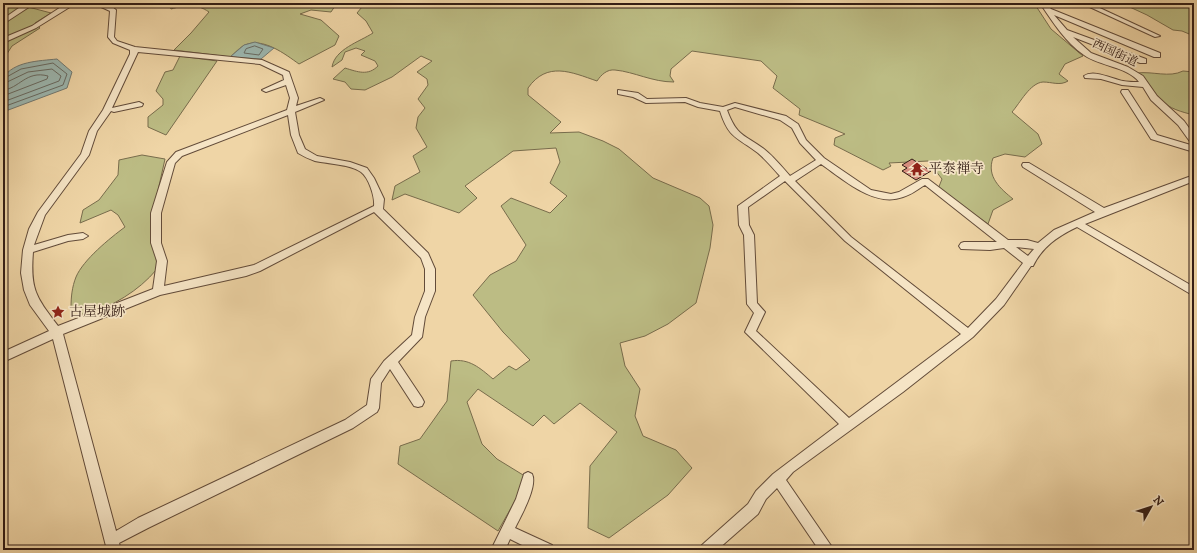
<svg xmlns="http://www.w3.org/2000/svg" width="1197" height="553" viewBox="0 0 1197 553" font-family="'IM FELL DW Pica','Noto Serif JP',serif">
  <rect width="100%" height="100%" fill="#efd5a6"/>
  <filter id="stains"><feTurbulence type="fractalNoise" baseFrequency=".005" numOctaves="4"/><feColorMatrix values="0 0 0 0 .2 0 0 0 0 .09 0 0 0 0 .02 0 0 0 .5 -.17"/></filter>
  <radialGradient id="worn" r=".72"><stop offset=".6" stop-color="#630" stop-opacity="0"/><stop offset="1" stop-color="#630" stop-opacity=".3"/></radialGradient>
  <g fill="#bcbc84" stroke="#786c4c">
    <polygon points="3,3 13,3 51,13 35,23 40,28 12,46 3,60"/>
    <path d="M177,3H337L331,12L311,10L300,14L321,20L339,36L335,45L299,64C285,54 263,37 245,45C240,47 235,53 230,57L174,50L191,33L209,12C196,3 185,5 171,9L170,7Z"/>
    <path d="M361,3H1034L1051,29L1083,56L1065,64L1059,74L1068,81C1060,86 1052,82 1043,82C1030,83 1020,103 1012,112L1038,134L1042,144L1025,157L1005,154L993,158C986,177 1001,189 1013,199L993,210L988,224L938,189L942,179L928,161L889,163L891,166L883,170L834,145L835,138L845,134L799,115L800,109L773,88L777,76L761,61L692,51L671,69L670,76L674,82C652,82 635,72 615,70C607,69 601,75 597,81C571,72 547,61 528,88V95L561,122L550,133L579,132L603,141L619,149L653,178L700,198L709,206L713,225L710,248L696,303L668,324L645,336L620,343L625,366L640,389L635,416L643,436L676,450L692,468L668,495L609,538L588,528L590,466L617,432L580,403L554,424L544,415L533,426L478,389L467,402L482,444L497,459L528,478L498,531L398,464L400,446L420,439L447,401L451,361C469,358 480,368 493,379L509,366L516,370L530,360L503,332L473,295L490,275L516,261L526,245L501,206L511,198L550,213L567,196L550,183L560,162L556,148L513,151L465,186L477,198L459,213L405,194L392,200L395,186L420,172L413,156L427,147L416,128L418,117L425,108L418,99L428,85L427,79L417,72L432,61L421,56L392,77L365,90L351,89L345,82L333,79L345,68C358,72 368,76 378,66L375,61L361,55L365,51L356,48L345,52L342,60L332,67C335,49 359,42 373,33L366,21L357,13L362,7Z"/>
    <polygon points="1121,3 1194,3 1194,36 1182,31 1173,30 1147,15"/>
    <polygon points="180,56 217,61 166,135 148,127 148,117 163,105 163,99 156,91 165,72 173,70"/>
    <path d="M1183,71L1194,72V115C1182,112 1169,109 1160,99C1152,90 1148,80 1137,73C1153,71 1169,78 1183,71Z"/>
    <path d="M142,155L165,159L153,213L157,269C138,292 113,305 86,316L71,308C71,297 72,287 76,277C83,260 110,238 125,227L118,215L111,210L80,223L83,210L99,200L118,175L119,160Z"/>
  </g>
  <g fill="#9cb7b0" stroke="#727972">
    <polygon points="255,42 274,48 261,59 230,57 244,45"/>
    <path d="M57,59L72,72L67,88L3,112V78C14,61 39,61 57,59Z"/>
  </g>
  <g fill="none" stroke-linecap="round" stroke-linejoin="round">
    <g stroke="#686a62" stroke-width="1">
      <polygon points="255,46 263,49 259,55 244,53 246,49"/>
      <polyline points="3,79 21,69 53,63 67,74 63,85 3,107"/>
      <polyline points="3,84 28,72 52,69 61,76 59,81 3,102"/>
      <path d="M3,90C19,89 26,70 48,76L47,79L3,96"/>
    </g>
  </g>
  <polygon fill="#d58c7d" stroke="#331d15" points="912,159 931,171 916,180 902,171 907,168 902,165"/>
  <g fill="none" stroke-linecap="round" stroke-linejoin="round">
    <g stroke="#624b39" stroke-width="2">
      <g id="minor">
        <polygon points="26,3 52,3 49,5 32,5 3,24 3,19"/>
        <path d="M67,3C82,3 105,0 116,10L114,37L117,41L135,47L262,60L289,72L298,98L296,106L320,98L324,100L295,112L299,135L305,149L317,156L350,162L367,168L374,178L384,199L383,209L428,253L435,269V291L425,317L422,337L398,362L422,398L424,402L422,406L418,407L414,406L390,369L381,383L379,408L377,412L353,428L148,528L119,543L121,550H107L53,339L3,362V352L49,331L30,305L24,290L21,273L23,250L29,229L38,212L81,154L89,131L103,110L130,54V50L113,43L108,37L110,11L99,6L73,5L36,28L3,43V38L32,26ZM138,52L260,64L283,75L284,80L262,90L266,92L286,85L290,98L287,110L176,152L167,162L151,213V243L157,261L153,289L58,326C36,297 30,290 33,252L68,241L83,239L88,236L83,233L68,235L34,245L45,215L89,155L97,131L111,111L114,112L142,106L143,104L139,102L112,108ZM288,115L291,135L298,153C303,156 309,159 315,161C329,164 349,164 361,172C369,178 375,197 374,206L254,265L164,286L167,261L161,243V213L175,163L182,156ZM374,212L421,258L425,269V291L415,317L412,335L384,361L371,379L367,405L345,420L138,518L116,531L63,334L160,295L246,276L260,271Z"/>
        <path d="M1040,3H1046L1051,9L1160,53V57H1154L1054,15L1067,30L1146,59V63H1140L1073,37L1091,53L1128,67L1143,76L1157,96L1184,121L1194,135V144L1191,143L1178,125L1151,100L1143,87L1122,85L1101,79L1085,78L1084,76C1094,69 1112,79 1123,81C1128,82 1134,82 1139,82C1128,67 1099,66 1084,55C1066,43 1052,21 1040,3Z"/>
        <polygon points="1081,3 1089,3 1160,36 1155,37"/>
        <path d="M618,90L638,93L647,99L686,98L700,103L723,107L735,103L786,116L798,124L806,140L824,158L871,190L891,194L899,192L922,179H928L1008,240H1027L1038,243L1054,230L1095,212L1023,167L1022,165L1023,163H1029L1104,208L1194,175V181L1085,224L1194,287V296L1077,227C1058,236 1042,247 1033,266H1031L1004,305L973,337L903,392L793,472L786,480L834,550H819L777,488L766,499L758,514L717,550H700L702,545L748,504L756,491L773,474L839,424L745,332L754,313L747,304L744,235L739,225L738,206L780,176C773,168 766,160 758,153C737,137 729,139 720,111L698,107L685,102L646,103L633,97L618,94ZM735,107L780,120L792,128L800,143L816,160L790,176C782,167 774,157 764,149C744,134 737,137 727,110ZM821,164C843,179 874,208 903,197C911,195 918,189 925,185L997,242H964L961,243L959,246L961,249L990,250L1004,248L1023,263L996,299L968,328L851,237L795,181ZM785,181L845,241L961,334L849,418L756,331L765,312L757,303L754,235L749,225L748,207ZM1016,247L1034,249L1028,256Z"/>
        <polygon points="1122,90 1128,90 1157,135 1194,146 1194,152 1151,139 1121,92"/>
        <path d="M528,472L532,474C538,486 521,516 515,528L552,545L554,550H532L510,539L505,550H491L516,499L524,474Z"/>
      </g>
    </g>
    <use href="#minor" fill="#f5e4c5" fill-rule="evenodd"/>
  </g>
  <defs>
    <g id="temple-bare" transform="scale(1.08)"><path d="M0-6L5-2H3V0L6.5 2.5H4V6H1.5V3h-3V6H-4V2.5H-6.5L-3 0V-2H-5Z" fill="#8f2418" stroke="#f5e4c5" stroke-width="2.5" paint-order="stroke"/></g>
    <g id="sight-bare" transform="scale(1.08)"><path d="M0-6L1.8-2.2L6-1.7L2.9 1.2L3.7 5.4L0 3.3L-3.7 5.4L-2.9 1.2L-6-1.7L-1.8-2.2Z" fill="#8f2418" stroke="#f5e4c5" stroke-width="2.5" paint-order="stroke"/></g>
  </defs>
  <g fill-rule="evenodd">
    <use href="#temple-bare" x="917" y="169"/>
    <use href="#sight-bare" x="58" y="312"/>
  </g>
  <g text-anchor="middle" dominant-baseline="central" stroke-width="3.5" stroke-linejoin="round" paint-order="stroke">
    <g font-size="12" fill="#331d15" stroke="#f5e4c5">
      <text transform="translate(1115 53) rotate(25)">西国街道</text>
    </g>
    <g font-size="14" fill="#331d15" stroke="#f5e4c5" text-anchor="start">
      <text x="928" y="169">平泰禅寺</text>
      <text x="69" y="312">古屋城跡</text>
    </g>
  </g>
  <rect width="1197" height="553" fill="none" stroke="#efd5a6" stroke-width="16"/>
  <rect x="4" y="4" width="1189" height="545" fill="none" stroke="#331d15" stroke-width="2"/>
  <rect x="8" y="8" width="1181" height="537" fill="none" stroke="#331d15"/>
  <g transform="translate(1151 507) rotate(51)" stroke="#f5e4c5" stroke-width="3" paint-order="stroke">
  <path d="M0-3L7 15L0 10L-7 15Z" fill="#331d15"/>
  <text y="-6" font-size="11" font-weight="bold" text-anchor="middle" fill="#331d15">N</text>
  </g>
  <rect width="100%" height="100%" filter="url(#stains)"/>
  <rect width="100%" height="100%" fill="url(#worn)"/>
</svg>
